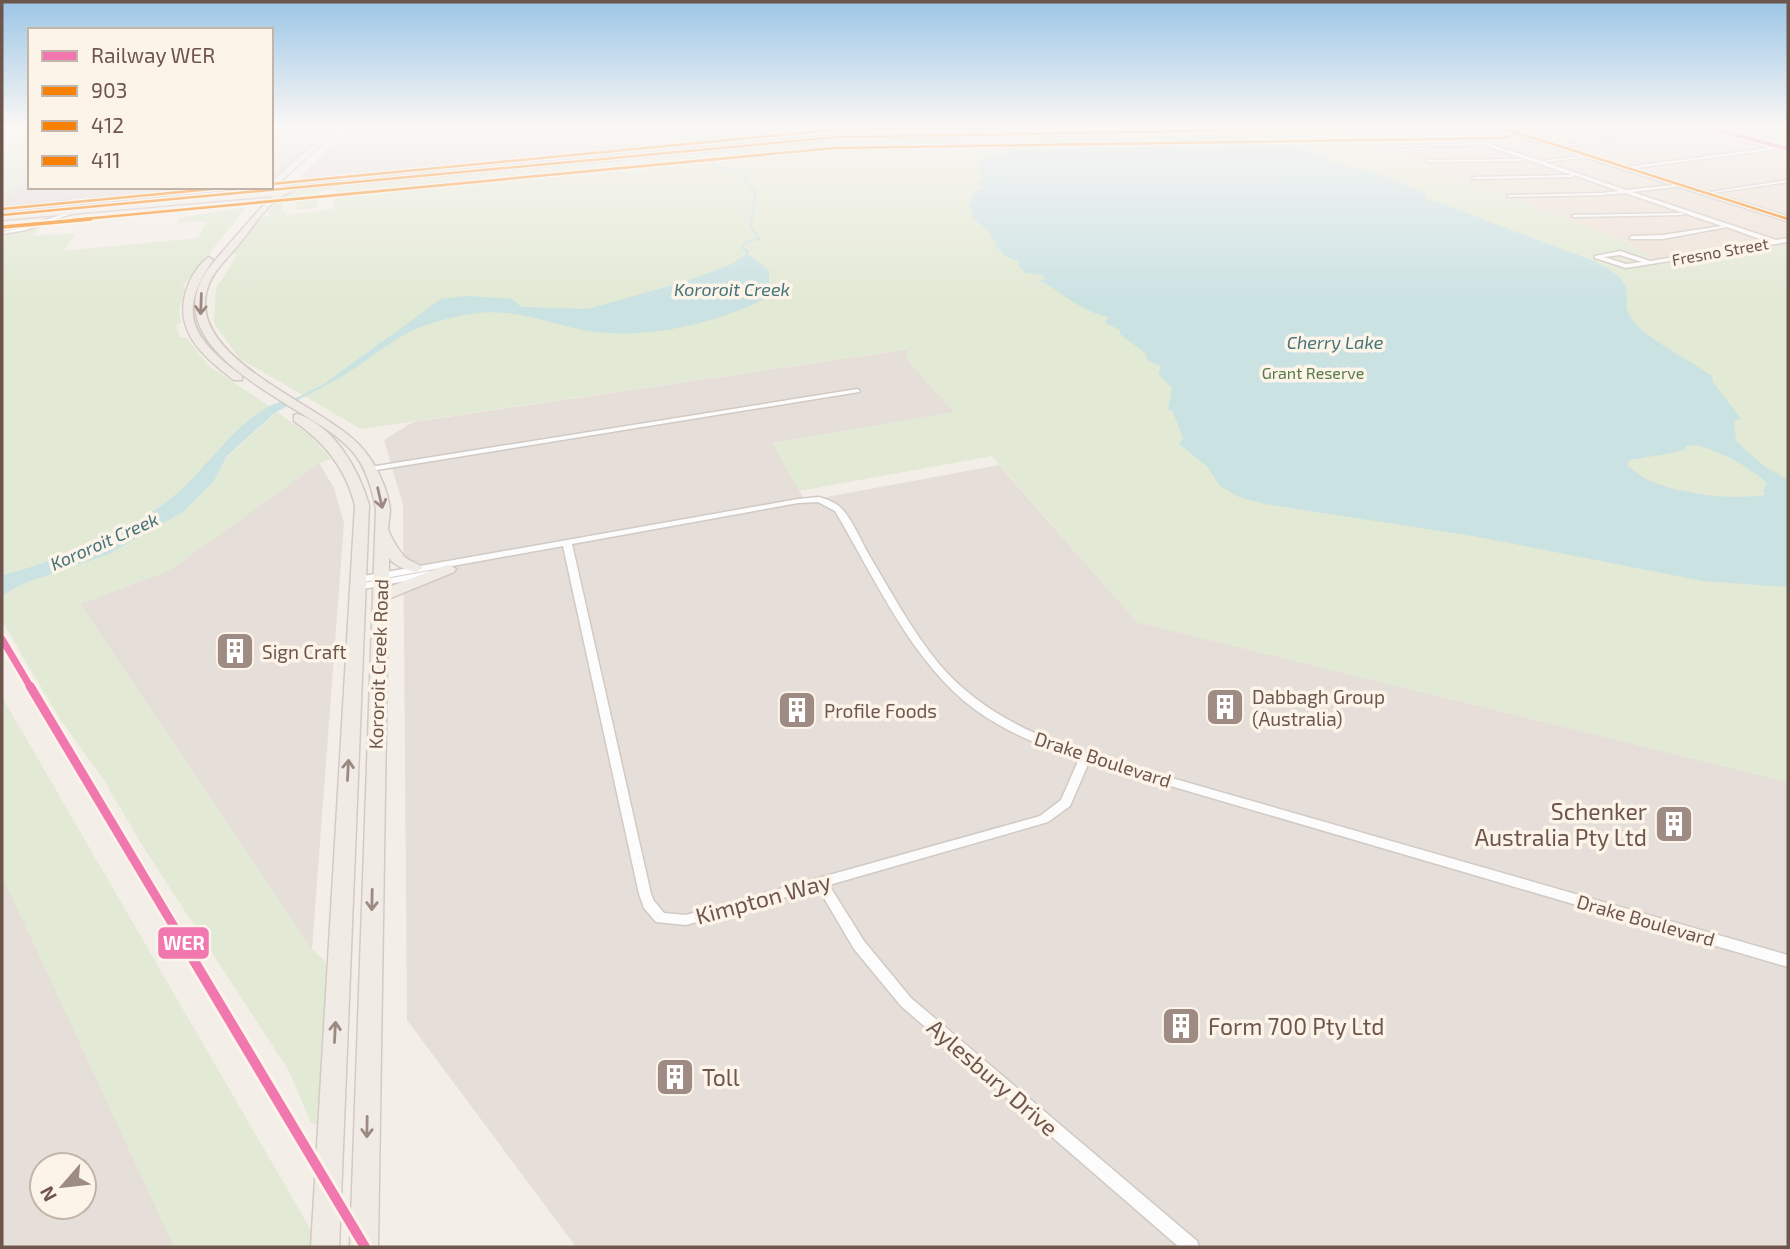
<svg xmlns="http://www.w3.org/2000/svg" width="1790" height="1249" viewBox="0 0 1790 1249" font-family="'Exo 2',sans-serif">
  <rect width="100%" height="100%" fill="#f4eee8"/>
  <g fill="#ede1d6">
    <polygon points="876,125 1035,125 1037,128 1015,129 1018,132 879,133"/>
    <polygon points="1269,125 1788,125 1788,245 1661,264 1626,241 1329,128 1279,129"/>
  </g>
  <g fill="#e6ded9" fill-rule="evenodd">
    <polygon points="271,125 333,125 271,181"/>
    <polygon points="351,125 644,125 651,151 308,183 298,180"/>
    <polygon points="30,172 30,187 257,187 81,205 84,200 2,207 2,202"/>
    <polygon points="910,349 909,362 954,412 773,443 805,501 999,465 1137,622 1788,782 1788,1247 576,1247 407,1020 403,505 384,440 413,422"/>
    <polygon points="319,463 334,488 344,523 312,949 80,604 170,570"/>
    <path d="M2,873L176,1247H2ZM42,1165H84V1207H42Z"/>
  </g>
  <g fill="#e2e9d4" fill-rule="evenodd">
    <polygon points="30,125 30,172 2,202 2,152"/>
    <polygon points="643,125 876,125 879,133 811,136 651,151"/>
    <polygon points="1144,125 1269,125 1279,129 1149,130"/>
    <path d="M1340,132L1626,241L1661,264L1788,245V782L1137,622L992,456L799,491L772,443L954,412L909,362L906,355L909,349L361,429L239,358L214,323L216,288L237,255L231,253L261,218L271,215L268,213L283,194L300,190L832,140ZM336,190L333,209L285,215L286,212H281L284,200L297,199L295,210L320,208L317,206L319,191Z"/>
    <path d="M247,207L182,287H185L179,310L181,323L176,325L180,338L186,337L208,365L269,406C233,431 208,466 176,495C139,526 49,564 2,575V234C35,229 59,214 93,211L44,223L34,236L76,233L63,251L198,238L207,221L177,223L179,218Z"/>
    <polygon points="277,412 309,435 331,459 319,463 170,570 80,604 312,949 330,966 322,1125 311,1123 289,1071 142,845 104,780 60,719 2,621 2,596 22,584 107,555 183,512 214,481 227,457"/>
    <polygon points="2,697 315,1237 314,1247 174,1247 2,876"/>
  </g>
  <g fill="#cbe2e3" fill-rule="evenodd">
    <path d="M1273,144L1298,147L1338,164L1373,172L1425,193L1426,198L1594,261C1649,289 1612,296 1635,323C1648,339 1692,362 1712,376L1713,382L1741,419L1734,421L1736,441L1764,466L1788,480V587L1703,581L1473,536L1265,504L1239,497L1219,485L1208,467L1179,444L1183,438L1173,412L1168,409L1172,388L1158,374L1161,367L1147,360L1146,354L1120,334V330L1105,323L1108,317C1081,311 1064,294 1039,280L1045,279L1042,275L1025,273L1018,265L1020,262L1005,256L995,245L998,241L992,240L989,231L971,216L973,211L968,207L975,191L984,188L980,186L982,183L977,182L984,176L979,175V163L986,157L1016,150ZM1697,445C1722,452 1748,466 1767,483L1763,491L1765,495C1728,500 1686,495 1650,481C1642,478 1635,470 1627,466L1630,460C1637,459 1681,452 1686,449L1685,446Z"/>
    <path d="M747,254L769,270V297C713,325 639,342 578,329C545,321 512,309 478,313C456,316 433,321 412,331C378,347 355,374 317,389L441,299L467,296L512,299L521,307L588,309L686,281L730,265Z"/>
    <path d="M298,397L302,398L275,413L227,456L214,481L183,512L107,555L22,584L2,596V575C50,564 138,527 175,495C208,467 230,429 268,407C277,401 288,401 298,397Z"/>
  </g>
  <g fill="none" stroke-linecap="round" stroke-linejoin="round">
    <g stroke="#cbe2e3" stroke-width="2">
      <polyline points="670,125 694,125"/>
      <polyline points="713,125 731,130 730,135 704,145 716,167 739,171 755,193 751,227 759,239 746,242 742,248 748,251 745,257"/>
      <polyline points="1118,125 1124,131"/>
      <polyline points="1129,136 1136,145"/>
    </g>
    <polyline stroke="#cbe2e3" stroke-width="2.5" points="299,398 320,387"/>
    <g stroke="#d1cac4" stroke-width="3">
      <g id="minor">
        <polygon points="4,125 8,125 2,129 2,126"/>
        <polygon points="956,125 960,125 963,134 961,134"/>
        <polygon points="1005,125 1009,125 1015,137 1013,137"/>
        <polygon points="1297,125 1302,125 1316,132 1313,133"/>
        <polygon points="1720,125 1732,125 1712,128 1710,127"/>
        <polygon points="1697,126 1788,150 1788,152 1777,149 1628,169 1626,167 1770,148 1702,129 1559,147 1557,146 1696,128"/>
        <path d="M1445,129L1541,161L1591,155L1589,157L1544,162L1626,190L1684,184L1682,186L1632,192L1776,240L1788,238V242L1626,268L1595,258V256L1620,251L1650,261L1768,242L1727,227L1663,239H1630V237L1632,236L1663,235L1722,226L1625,193L1602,195L1507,197L1509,195L1602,193L1619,191L1574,175L1572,177L1472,179L1474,177L1572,175L1444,131ZM1620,255L1642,262L1626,264L1604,257Z"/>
        <polygon points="948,132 947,134 888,137 886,136"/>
        <polygon points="1479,143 1478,145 1388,147 1386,146"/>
        <polygon points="1524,159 1522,161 1429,162 1427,161 1429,160"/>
        <polygon points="1788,180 1788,182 1706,194 1704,193"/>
        <polygon points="70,201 72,203 2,210 2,208"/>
        <polygon points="69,212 73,213 26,230 2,234 2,232 23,228"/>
        <polygon points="1684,213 1682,215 1574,217 1572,216 1574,215"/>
        <polygon points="857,389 860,391 859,392 370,471 366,469 370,467"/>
        <path d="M819,497C826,499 837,503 842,509C853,521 861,541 869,555C891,592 912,631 939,664C978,710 1032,735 1088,754L1788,955V967L1089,762L1070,806L1048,822L829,885L864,941L911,998L1197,1241L1199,1247H1179L901,1006L854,949L818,888L686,925L656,922L644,908L639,894L563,546L358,583L353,580L358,577L798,499ZM818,502L835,511C875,578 912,664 977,711C1008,733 1043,747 1079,759L1061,800L1040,816L686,915L664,913L654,901L651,894L572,544L798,503Z"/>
        <polygon points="429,571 432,572 434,574 432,576 358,590 353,587 358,584"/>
      </g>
    </g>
    <g stroke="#d1cac4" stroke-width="4">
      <g id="tertiary">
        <polygon points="1781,125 1788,125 1788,127 1782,126"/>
        <polygon points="1499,128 1788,217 1788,221 1499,130"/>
      </g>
    </g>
    <g stroke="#d3cbc5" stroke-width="4">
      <polygon id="secondary" points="1491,125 1511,128 838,139 288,189 285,187 838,135"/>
    </g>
    <g stroke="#d3cac6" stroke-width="3">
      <g id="primary">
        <path d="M335,125H342L277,185L293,187V191C269,198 250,232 234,250C225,261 214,271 209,284C179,358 326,405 362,448C376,464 388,489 390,510C390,517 387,526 389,532C391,537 398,549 402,554C406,561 417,562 423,568L416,572C407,570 394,566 389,558V587L444,566L449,565L456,569L454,572L388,599L378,1247H350L376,509C372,488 366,467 352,451C332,429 302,415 278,399C243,377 179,336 199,286C205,269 219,257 230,243C245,227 257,210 273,196L2,220V213L271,187V182ZM277,189L280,190L254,193Z"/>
        <path d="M209,257L213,260C175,315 194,339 242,376V380H234C201,355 170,328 189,283C193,274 201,262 209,257Z"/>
        <path d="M298,414C335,427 359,470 369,505L339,1247H311L355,505C345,467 325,443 294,421V415Z"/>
      </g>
    </g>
    <use href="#minor" fill="#fdfcfc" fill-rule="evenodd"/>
    <use href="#tertiary" fill="#fdfcfc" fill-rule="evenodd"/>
    <use href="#secondary" fill="#fdfcfc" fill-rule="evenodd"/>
    <use href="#primary" fill="#f1ebe5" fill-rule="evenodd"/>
    <g stroke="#fdf4e9" stroke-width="5">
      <polyline id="bus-1" points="2,215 838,137 1496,126 1788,219"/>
    </g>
    <g stroke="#fdf4e9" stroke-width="5">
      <polyline id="bus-2-far1" points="73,220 834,148 1503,138 1519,133"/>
    </g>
    <g stroke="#fdf4e9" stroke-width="7">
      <polyline id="bus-2" points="3,227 91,219"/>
    </g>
    <g stroke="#fdf4e9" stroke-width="5">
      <g id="bus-3">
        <polyline points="271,184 833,130 1192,125"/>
        <polyline points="2,209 233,187"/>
      </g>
    </g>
    <use href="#bus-1" stroke="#f88004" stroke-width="2.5"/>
    <use href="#bus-2-far1" stroke="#f88004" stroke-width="2.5"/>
    <use href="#bus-2" stroke="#f88004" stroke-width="3.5"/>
    <use href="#bus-3" stroke="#f88004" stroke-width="2.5"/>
    <g stroke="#fdf4e9" stroke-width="6">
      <polyline id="rail-1-far3" points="1698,125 1788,149"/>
    </g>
    <g stroke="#fdf4e9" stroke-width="12">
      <polyline id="rail-1-far2" points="2,639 31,688"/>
    </g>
    <g stroke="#fdf4e9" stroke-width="14">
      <polyline id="rail-1-far1" points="30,686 179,935"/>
    </g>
    <g stroke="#fdf4e9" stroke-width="16">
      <polyline id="rail-1" points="178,934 365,1247"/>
    </g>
    <use href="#rail-1-far3" stroke="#f178af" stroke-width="3.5"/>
    <use href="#rail-1-far2" stroke="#f178af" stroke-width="7"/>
    <use href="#rail-1-far1" stroke="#f178af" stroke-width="9"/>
    <use href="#rail-1" stroke="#f178af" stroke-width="10"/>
  </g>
  <defs><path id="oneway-shaft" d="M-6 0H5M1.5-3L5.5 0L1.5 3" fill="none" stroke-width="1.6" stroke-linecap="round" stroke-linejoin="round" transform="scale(1.75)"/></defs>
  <g stroke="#9c8a82">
    <use href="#oneway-shaft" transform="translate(201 304) rotate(92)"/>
    <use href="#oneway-shaft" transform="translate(380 498) rotate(77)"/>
    <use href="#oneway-shaft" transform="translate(348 770) rotate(-87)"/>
    <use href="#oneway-shaft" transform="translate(372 900) rotate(91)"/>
    <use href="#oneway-shaft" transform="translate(335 1032) rotate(-87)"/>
    <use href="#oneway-shaft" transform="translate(367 1127) rotate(91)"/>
  </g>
  <linearGradient id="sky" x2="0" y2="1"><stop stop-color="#9cc6e6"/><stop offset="0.42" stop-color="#faf7f5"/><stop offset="1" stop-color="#faf7f5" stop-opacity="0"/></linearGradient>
  <rect width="1790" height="300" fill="url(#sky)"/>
  <defs>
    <g id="building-square" transform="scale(2.0125)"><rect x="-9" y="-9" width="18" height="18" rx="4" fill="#9e8b83" stroke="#fdf4e9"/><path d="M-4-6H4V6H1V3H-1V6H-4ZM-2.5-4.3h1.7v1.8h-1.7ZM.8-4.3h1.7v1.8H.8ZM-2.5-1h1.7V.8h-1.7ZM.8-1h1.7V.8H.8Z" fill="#fff"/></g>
  </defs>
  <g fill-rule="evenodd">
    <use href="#building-square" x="235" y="651"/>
    <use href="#building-square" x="1225" y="707"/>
    <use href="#building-square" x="797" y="710"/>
    <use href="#building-square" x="1674" y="824"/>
    <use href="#building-square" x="1181" y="1026"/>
    <use href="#building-square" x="675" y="1077"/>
  </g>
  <g text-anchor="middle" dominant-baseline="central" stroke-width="7" stroke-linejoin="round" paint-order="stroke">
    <g font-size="16" fill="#6f564c" stroke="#fdf4e9">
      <text transform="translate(1720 251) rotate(-10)">Fresno Street</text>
    </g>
    <g font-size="16" fill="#5a7948" stroke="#fdf4e9">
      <text x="1313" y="372">Grant Reserve</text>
    </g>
    <g font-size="18" font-style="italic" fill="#45747a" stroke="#fdf4e9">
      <text x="732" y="289">Kororoit Creek</text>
      <text x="1335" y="342">Cherry Lake</text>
      <text transform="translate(104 541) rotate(-24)">Kororoit Creek</text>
    </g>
    <g font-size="19" fill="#6f564c" stroke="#fdf4e9" text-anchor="start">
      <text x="262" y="651">Sign Craft</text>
      <text x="1252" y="696">Dabbagh Group<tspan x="1252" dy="22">(Australia)</tspan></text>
      <text x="824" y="710">Profile Foods</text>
    </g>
    <g font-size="19" fill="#6f564c" stroke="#fdf4e9">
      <text transform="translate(378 664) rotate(-88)">Kororoit Creek Road</text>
      <text transform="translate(1103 759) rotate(18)">Drake Boulevard</text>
      <text transform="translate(1646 920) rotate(16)">Drake Boulevard</text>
    </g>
    <g font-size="23" fill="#6f564c" stroke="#fdf4e9" text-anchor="start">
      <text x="1647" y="811" text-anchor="end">Schenker<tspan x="1647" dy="26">Australia Pty Ltd</tspan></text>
      <text x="1208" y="1026">Form 700 Pty Ltd</text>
      <text x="702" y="1077">Toll</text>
    </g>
    <g font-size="23" fill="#6f564c" stroke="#fdf4e9">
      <text transform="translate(763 898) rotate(-15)">Kimpton Way</text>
      <text transform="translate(993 1077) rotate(41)">Aylesbury Drive</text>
    </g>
  </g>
  <rect stroke="#fdf4e9" stroke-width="2.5" x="157" y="926" width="53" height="34" rx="7" fill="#f178af"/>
  <g font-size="19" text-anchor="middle" font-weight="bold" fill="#fff">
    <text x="184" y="950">WER</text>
  </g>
  <rect width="1790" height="1249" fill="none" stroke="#6f564c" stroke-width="7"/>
  <rect x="28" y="28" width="245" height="161" fill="#fdf4e9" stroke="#c4b5aa" stroke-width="2"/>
  <rect x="42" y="51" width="35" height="10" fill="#f178af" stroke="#c4b5aa" stroke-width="2"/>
  <text x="91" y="63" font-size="21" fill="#6f564c">Railway WER</text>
  <rect x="42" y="86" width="35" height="10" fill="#f88004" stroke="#c4b5aa" stroke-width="2"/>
  <text x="91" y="98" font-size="21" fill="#6f564c">903</text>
  <rect x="42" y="121" width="35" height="10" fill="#f88004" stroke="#c4b5aa" stroke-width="2"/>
  <text x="91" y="133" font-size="21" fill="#6f564c">412</text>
  <rect x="42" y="156" width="35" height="10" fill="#f88004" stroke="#c4b5aa" stroke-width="2"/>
  <text x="91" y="168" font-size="21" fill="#6f564c">411</text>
  <g transform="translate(63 1186) rotate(242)"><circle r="33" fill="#fdf4e9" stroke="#c4b5aa" stroke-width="2"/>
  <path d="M0-5L12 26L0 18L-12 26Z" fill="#9e8b83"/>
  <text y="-10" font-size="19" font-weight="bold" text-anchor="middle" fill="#6f564c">N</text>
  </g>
</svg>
